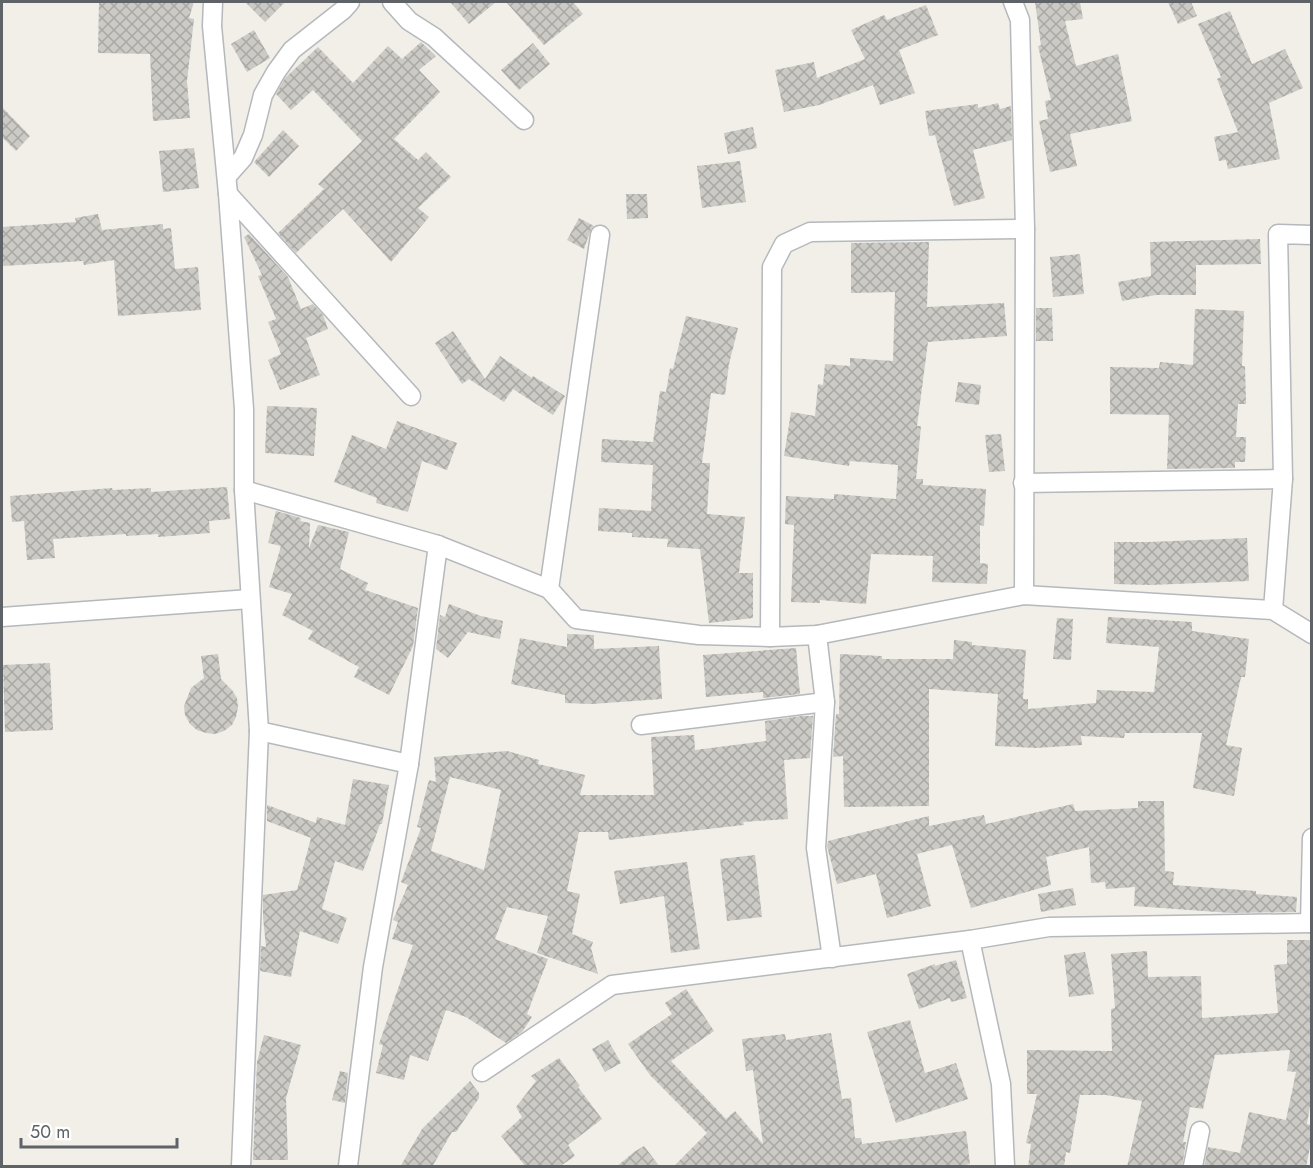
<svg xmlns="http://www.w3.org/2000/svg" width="1313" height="1168" viewBox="0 0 1313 1168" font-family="Jost,sans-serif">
  <defs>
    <pattern id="building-cross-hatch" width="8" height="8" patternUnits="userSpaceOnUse" patternTransform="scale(1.5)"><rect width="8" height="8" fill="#cccac5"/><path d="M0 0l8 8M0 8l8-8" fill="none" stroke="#a9a8a4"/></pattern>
  </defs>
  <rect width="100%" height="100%" fill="#f1efe8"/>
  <g fill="url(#building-cross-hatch)" fill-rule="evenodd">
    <polygon points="99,2 194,2 189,18 194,19 187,81 190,118 153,121 150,54 98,53"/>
    <polygon points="245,2 285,2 265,22"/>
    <polygon points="450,2 496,2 469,24"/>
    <polygon points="506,2 573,2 583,14 544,45"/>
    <polygon points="1035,2 1080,2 1083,19 1065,21 1076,66 1118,54 1132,121 1070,134 1077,166 1050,172 1039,121 1048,119 1045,101 1051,100 1038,46 1041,45"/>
    <polygon points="1168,2 1191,2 1197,16 1178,24"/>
    <polygon points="926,5 938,35 899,50 915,93 880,105 873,85 819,105 784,112 775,70 814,62 817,78 865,59 851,30 884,15 887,20"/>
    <polygon points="1230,11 1252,64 1285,49 1303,88 1269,103 1280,159 1228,169 1226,160 1219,161 1214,137 1238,132 1217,79 1221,77 1198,24"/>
    <polygon points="254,30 270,58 247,72 231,44"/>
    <polygon points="421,42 436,56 419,70 440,92 394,139 418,160 426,152 451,177 418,208 429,217 391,262 343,209 296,253 278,233 324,189 318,184 362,141 313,90 291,110 276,94 285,78 318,47 353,83 388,46 402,59"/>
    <polygon points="533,43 550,64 519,90 501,70"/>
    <polygon points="998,103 1000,109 1011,106 1012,140 973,150 985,198 954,206 935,135 929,136 925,111 978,104 978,108"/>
    <polygon points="2,107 30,136 16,151 2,137"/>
    <polygon points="753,127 757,148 728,154 724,133"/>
    <polygon points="283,130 299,146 269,177 254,162"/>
    <polygon points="194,148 199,188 163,192 159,151"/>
    <polygon points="740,161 746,202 702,208 697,166"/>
    <polygon points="626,194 647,194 648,218 627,219"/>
    <polygon points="98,214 102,230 163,224 163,229 171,228 175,269 198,267 201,310 118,316 114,260 84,265 83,261 3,266 2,227 76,222 75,218"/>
    <polygon points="579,218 594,226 591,229 584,249 567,240"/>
    <polygon points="249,234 288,277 301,309 313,304 323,315 328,329 306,338 320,375 280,390 268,360 281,354 268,322 276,319 258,276 262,275 244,237"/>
    <polygon points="1260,239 1261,264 1196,265 1196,295 1156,295 1122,301 1118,282 1151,276 1150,242"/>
    <polygon points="929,242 927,307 1004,303 1007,336 928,342 917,426 921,426 916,479 923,479 923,485 986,489 984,526 980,525 980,563 988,564 987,584 932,582 933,556 871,554 866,604 820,600 820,603 791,602 794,525 785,524 786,496 834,499 834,494 896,499 898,465 850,461 849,466 784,456 791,412 815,416 818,384 823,385 825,364 850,366 850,358 893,361 895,292 851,293 851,243"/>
    <polygon points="1080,254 1084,294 1053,297 1050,257"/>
    <polygon points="1036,308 1052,308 1053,341 1036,341"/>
    <polygon points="1195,309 1244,311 1242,366 1245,366 1246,404 1238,404 1236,437 1246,437 1245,462 1235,462 1235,468 1167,469 1169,415 1110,414 1110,367 1159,368 1160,362 1193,365"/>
    <polygon points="686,316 738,328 729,364 725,395 711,393 702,463 710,463 707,514 745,517 739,573 753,573 753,618 709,623 700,549 667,547 668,539 632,537 632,533 598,531 599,508 651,511 653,465 601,462 602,439 653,442 660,391 666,392 670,368 673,369"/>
    <polygon points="453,331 485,379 500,356 532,378 533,376 565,396 553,415 513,389 504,402 469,379 462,384 435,343"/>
    <polygon points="958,382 981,385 979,405 955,402"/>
    <polygon points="267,406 317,408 314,456 265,453"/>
    <polygon points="397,421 457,443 447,470 422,461 408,512 376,503 377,498 334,482 352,435 386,449"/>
    <polygon points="1001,434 1005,471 989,472 985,435"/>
    <polygon points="227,487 230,519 209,521 210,533 158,537 158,534 126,536 126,534 53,539 55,558 27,560 24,521 12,522 10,496 112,488 113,490 151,488 151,492"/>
    <polygon points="276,511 301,518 300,521 310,523 309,548 318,525 349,532 340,569 368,583 365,590 418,608 413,646 389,695 354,677 359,667 308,639 313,631 282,615 292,594 269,587 281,546 268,543"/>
    <polygon points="1247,538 1249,581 1150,585 1114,584 1114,542 1149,542"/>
    <polygon points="449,604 481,616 503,621 500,639 468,632 448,658 436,649 440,615 445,617"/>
    <polygon points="1108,617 1192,622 1192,631 1249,639 1245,677 1241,677 1226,745 1242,748 1234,796 1193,788 1202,733 1125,733 1124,738 1081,736 1082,745 1036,748 995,746 998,694 929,689 929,806 844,807 843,756 833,757 836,714 839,714 840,654 882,656 882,659 953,659 954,640 972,642 972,645 1026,650 1023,699 1028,699 1028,709 1096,703 1097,690 1154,692 1159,647 1106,643"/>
    <polygon points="1057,618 1073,619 1071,660 1053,659"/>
    <polygon points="567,634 594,635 594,649 659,646 662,699 592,704 565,703 565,695 511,684 520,638 567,647"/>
    <polygon points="796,648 800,694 763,698 763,692 706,697 703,655"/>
    <polygon points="218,654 221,679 232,690 237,698 238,707 236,717 232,725 224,731 215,734 206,733 197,730 190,724 185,715 184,706 191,688 204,678 201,656"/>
    <polygon points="50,663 53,730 5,732 3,665"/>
    <path d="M802,716H813L810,758L784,760L788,819L743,822L744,825L609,840L608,832H579L567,891L580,894L572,934L593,942L591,948L598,974L537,953L548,916L507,907L495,939L548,959L527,1014L532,1017L522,1032L506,1043L466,1017L446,1010L428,1061L410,1055L404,1080L376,1073L383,1045L379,1044L413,945L392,939L398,922L393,920L408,885L401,882L421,828L417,827L429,780L436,782L434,757L507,751L539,760L538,764L585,775L580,795H654L651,737L694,735L695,750L766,741L765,721ZM450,777L501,790L484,870L431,851Z"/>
    <polygon points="353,779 389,785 382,824 380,824 363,871 335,861 322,909 347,918 338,944 300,931 291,977 260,971 261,946 266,947 263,917 263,895 297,890 311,838 267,821 267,805 316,823 317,817 345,825"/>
    <polygon points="1138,801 1164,801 1165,871 1174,872 1173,885 1256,891 1256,894 1297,897 1296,912 1231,913 1134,906 1135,887 1106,889 1105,882 1091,883 1089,847 1046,857 1051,885 971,908 952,845 917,854 931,906 887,918 876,874 837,884 827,846 828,841 929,816 929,826 984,815 986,824 1073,804 1075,811 1138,808"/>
    <polygon points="755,855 762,917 727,921 720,859"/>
    <polygon points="687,862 700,949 671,953 664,896 620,904 614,871"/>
    <polygon points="1073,888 1076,905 1041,912 1038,894"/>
    <polygon points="1287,940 1311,940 1311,1101 1307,1124 1311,1125 1311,1142 1306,1167 1204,1167 1208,1147 1240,1153 1249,1112 1286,1120 1296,1072 1287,1071 1290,1050 1215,1055 1203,1109 1190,1107 1183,1142 1186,1142 1182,1167 1127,1167 1142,1101 1106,1095 1080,1095 1070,1153 1066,1152 1064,1167 1028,1167 1031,1144 1026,1143 1037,1094 1027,1094 1027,1050 1112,1051 1111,1009 1115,1008 1111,954 1147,951 1148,977 1201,976 1202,1018 1278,1013 1274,965 1287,964"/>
    <polygon points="1085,952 1094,994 1069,997 1064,955"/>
    <polygon points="956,960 967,998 951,1002 950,998 919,1009 907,974 935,964 935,966"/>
    <polygon points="686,989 714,1031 671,1061 726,1119 735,1111 763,1144 753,1070 746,1071 742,1039 785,1034 786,1040 831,1033 842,1099 851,1098 855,1138 861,1138 862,1144 966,1131 970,1164 965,1165 966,1167 673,1167 707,1133 650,1075 628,1044 672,1014 665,1003"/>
    <polygon points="910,1020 925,1073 956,1063 968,1099 896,1123 867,1032"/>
    <polygon points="264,1035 301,1045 286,1098 288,1160 253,1160 257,1062"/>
    <polygon points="608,1040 621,1063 605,1072 592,1049"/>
    <polygon points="559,1058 580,1086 578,1087 602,1119 568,1145 575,1156 559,1167 526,1167 501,1136 522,1117 516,1107 536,1081 531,1076"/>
    <polygon points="340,1071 348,1073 345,1103 332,1100"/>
    <polygon points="470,1081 479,1093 479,1098 456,1132 452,1132 432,1167 400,1167 422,1129"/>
    <polygon points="644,1146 660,1167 616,1167 634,1152"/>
  </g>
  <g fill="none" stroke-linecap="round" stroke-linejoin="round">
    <g stroke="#b5b8bc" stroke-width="21">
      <g id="street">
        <polyline points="213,2 212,26 228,194 244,409 244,490 259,731 409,764"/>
        <polyline points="392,2 409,21 434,37 524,120"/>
        <polyline points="1013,2 1020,20 1025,229 1024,595"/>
        <polyline points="227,176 243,158 253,135 263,95 276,72 292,50 343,10 350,2"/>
        <polyline points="228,194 411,396"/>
        <polyline points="1023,483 1283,479"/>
        <polyline points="244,490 438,545 549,589 576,619 699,635 770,637 817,635 1024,595 1273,610 1312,634"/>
        <polyline points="549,589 600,235"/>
        <polyline points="1273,610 1283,479 1278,234 1312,235"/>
        <polyline points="2,617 250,599"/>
        <polyline points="770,637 772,267 784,244 810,232 1025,229"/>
        <polyline points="825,702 816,848 832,958"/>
        <polyline points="641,725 825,702 817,635"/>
        <polyline points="1310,923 1312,838"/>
        <polyline points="970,940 1001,1084 1005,1166"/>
        <polyline points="482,1072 612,985 970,940 1049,927 1312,923"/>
        <polyline points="241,1166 259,731"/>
        <polyline points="348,1166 373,967 409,764 438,545"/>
        <polyline points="1193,1166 1200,1131"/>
      </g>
    </g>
    <use href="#street" stroke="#fff" stroke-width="18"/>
  </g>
  <rect width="1313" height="1168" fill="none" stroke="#5f6368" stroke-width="6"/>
  <path d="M21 1138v9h156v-9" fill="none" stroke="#5f6368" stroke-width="3"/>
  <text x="30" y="1138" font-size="18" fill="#5f6368" stroke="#ffffff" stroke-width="4.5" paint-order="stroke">50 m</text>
</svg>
